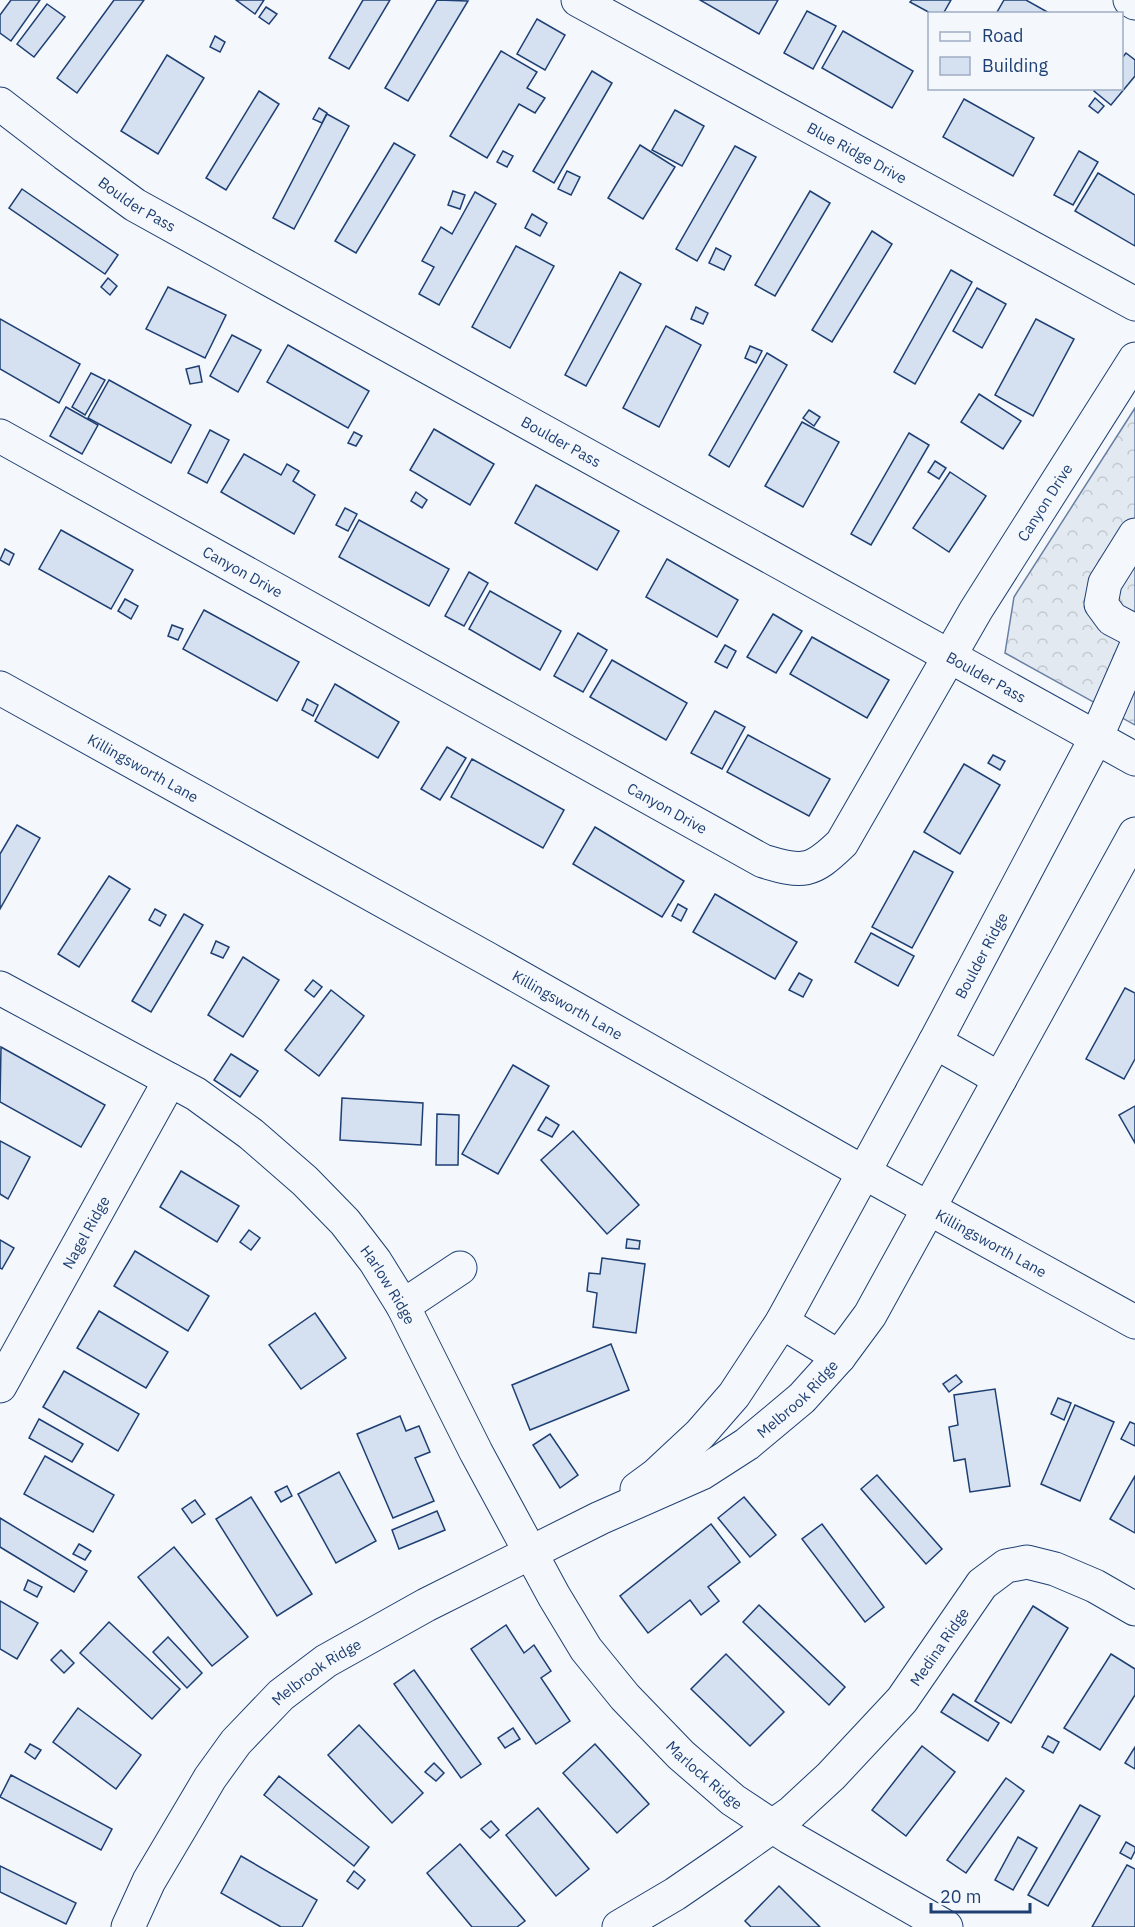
<svg xmlns="http://www.w3.org/2000/svg" width="1135" height="1927" viewBox="0 0 1135 1927" font-family="'IBM Plex Sans',sans-serif">
  <defs>
    <pattern id="forest-crowns" width="20" height="18" patternUnits="userSpaceOnUse" patternTransform="scale(1.5)"><rect width="20" height="18" fill="#e3e9f0"/><path d="M2 6a3 3 0 1 1 6 0M12 15a3 3 0 1 1 6 0" fill="none" stroke="#c2c9d1"/></pattern>
  </defs>
  <rect width="100%" height="100%" fill="#f4f7fb"/>
  <polygon fill="url(#forest-crowns)" stroke="#687fa3" stroke-width="1.5" points="1135,408 1135,725 1005,653 1014,597"/>
  <g fill="#d5e0f0" stroke="#1d3f73" stroke-width="1.5">
    <polygon points="11,0 40,0 11,41 0,33 0,15"/>
    <polygon points="114,0 144,0 77,93 57,78"/>
    <polygon points="236,0 264,0 255,14"/>
    <polygon points="363,0 390,0 349,69 329,58"/>
    <polygon points="437,0 468,1 408,101 385,88"/>
    <polygon points="700,0 778,0 759,34"/>
    <polygon points="912,0 951,0 943,14 932,14 910,2"/>
    <polygon points="1004,0 1026,0 1051,14 996,14"/>
    <polygon points="47,4 65,17 34,57 17,44"/>
    <polygon points="266,7 277,14 269,24 259,17"/>
    <polygon points="807,11 836,26 813,69 784,53"/>
    <polygon points="537,19 565,35 545,70 517,54"/>
    <polygon points="843,31 913,71 892,108 822,68"/>
    <polygon points="215,36 225,42 220,52 210,47"/>
    <polygon points="501,51 537,72 527,88 545,98 535,113 519,104 487,158 450,136"/>
    <polygon points="1126,53 1135,60 1135,76 1111,105 1094,91 1096,88 1122,88 1122,58"/>
    <polygon points="167,55 204,78 158,154 121,131"/>
    <polygon points="592,71 612,83 554,183 533,171"/>
    <polygon points="259,91 279,104 226,190 206,178"/>
    <polygon points="1095,98 1104,106 1098,113 1089,106"/>
    <polygon points="964,99 1034,138 1013,176 943,137"/>
    <polygon points="319,108 327,113 322,123 313,119"/>
    <polygon points="675,110 704,126 682,166 652,150"/>
    <polygon points="327,114 349,126 294,229 273,218"/>
    <polygon points="394,143 415,155 356,253 335,241"/>
    <polygon points="640,145 675,167 643,219 608,198"/>
    <polygon points="735,146 756,157 697,261 676,249"/>
    <polygon points="503,151 513,156 507,167 497,162"/>
    <polygon points="1079,151 1098,162 1073,205 1054,195"/>
    <polygon points="567,171 580,177 571,195 558,189"/>
    <polygon points="1098,173 1135,195 1135,246 1075,211"/>
    <polygon points="22,189 118,255 105,274 9,208"/>
    <polygon points="453,191 465,195 460,209 448,205"/>
    <polygon points="810,191 830,203 775,296 755,285"/>
    <polygon points="475,192 496,204 439,305 419,294 434,267 422,261 441,227 452,234"/>
    <polygon points="532,214 547,223 540,236 525,228"/>
    <polygon points="872,231 892,244 832,342 812,330"/>
    <polygon points="516,246 554,266 510,348 472,327"/>
    <polygon points="716,248 731,256 724,270 709,263"/>
    <polygon points="951,270 972,282 915,384 894,372"/>
    <polygon points="620,272 641,284 586,386 565,375"/>
    <polygon points="108,278 117,286 110,295 101,287"/>
    <polygon points="168,287 226,315 205,358 146,329"/>
    <polygon points="977,288 1006,304 982,348 953,331"/>
    <polygon points="696,307 708,313 703,324 691,319"/>
    <polygon points="0,319 80,364 59,403 0,369"/>
    <polygon points="1036,319 1074,339 1033,416 995,395"/>
    <polygon points="666,326 701,345 659,427 623,408"/>
    <polygon points="232,335 261,350 238,392 210,376"/>
    <polygon points="288,345 369,391 348,428 267,382"/>
    <polygon points="750,346 762,351 756,363 745,358"/>
    <polygon points="767,353 787,365 729,467 709,455"/>
    <polygon points="199,366 202,382 190,384 186,369"/>
    <polygon points="91,373 105,380 85,415 72,407"/>
    <polygon points="109,380 191,425 171,463 88,418"/>
    <polygon points="979,394 1021,421 1003,449 961,422"/>
    <polygon points="66,407 98,425 82,454 50,436"/>
    <polygon points="809,410 820,417 814,426 803,418"/>
    <polygon points="802,422 839,442 803,507 765,486"/>
    <polygon points="434,429 494,464 470,505 410,470"/>
    <polygon points="210,430 229,440 207,483 188,473"/>
    <polygon points="354,432 362,436 356,446 348,443"/>
    <polygon points="909,433 929,445 871,545 851,534"/>
    <polygon points="244,454 281,475 287,464 299,471 293,481 315,495 294,534 221,492"/>
    <polygon points="935,461 946,468 939,479 928,472"/>
    <polygon points="950,472 986,496 949,552 913,528"/>
    <polygon points="536,485 619,531 597,570 515,523"/>
    <polygon points="416,492 427,500 422,508 411,501"/>
    <polygon points="345,508 357,514 348,531 336,525"/>
    <polygon points="359,520 449,569 429,606 339,557"/>
    <polygon points="61,530 133,570 111,609 39,569"/>
    <polygon points="5,549 14,554 9,565 0,560"/>
    <polygon points="667,559 738,600 717,637 646,597"/>
    <polygon points="469,572 488,583 464,626 445,616"/>
    <polygon points="490,591 561,631 540,670 469,629"/>
    <polygon points="125,599 138,606 131,619 118,611"/>
    <polygon points="204,610 299,662 277,701 183,649"/>
    <polygon points="773,614 802,631 776,673 747,657"/>
    <polygon points="172,625 183,629 178,640 168,636"/>
    <polygon points="578,633 607,650 583,692 554,676"/>
    <polygon points="812,637 889,680 867,718 790,674"/>
    <polygon points="725,645 736,651 727,668 715,662"/>
    <polygon points="612,660 687,703 666,740 590,697"/>
    <polygon points="335,684 399,722 378,758 315,721"/>
    <polygon points="307,699 318,705 313,716 302,710"/>
    <polygon points="715,711 745,727 722,769 691,753"/>
    <polygon points="748,735 830,779 809,816 727,772"/>
    <polygon points="447,747 466,758 440,800 421,789"/>
    <polygon points="993,755 1005,761 1000,770 988,763"/>
    <polygon points="472,759 564,810 543,848 451,797"/>
    <polygon points="964,764 1000,785 960,854 924,832"/>
    <polygon points="17,825 40,838 0,909 0,854"/>
    <polygon points="595,827 684,881 662,917 573,864"/>
    <polygon points="914,851 953,872 912,948 872,927"/>
    <polygon points="109,876 130,889 79,967 58,954"/>
    <polygon points="715,894 797,942 775,979 693,932"/>
    <polygon points="678,904 687,909 681,921 672,916"/>
    <polygon points="155,909 166,915 160,926 149,920"/>
    <polygon points="184,914 203,925 151,1012 132,1001"/>
    <polygon points="871,933 914,956 898,986 855,962"/>
    <polygon points="216,941 229,947 223,958 211,953"/>
    <polygon points="243,957 279,980 243,1037 208,1015"/>
    <polygon points="799,973 812,980 803,997 789,990"/>
    <polygon points="313,980 322,987 314,997 305,990"/>
    <polygon points="1125,988 1135,993 1135,1059 1124,1079 1086,1059"/>
    <polygon points="331,990 364,1016 319,1076 285,1050"/>
    <polygon points="1,1047 105,1105 81,1147 0,1102"/>
    <polygon points="231,1054 258,1071 240,1097 214,1080"/>
    <polygon points="513,1065 549,1086 498,1174 462,1154"/>
    <polygon points="342,1098 423,1103 421,1145 340,1140"/>
    <polygon points="1135,1106 1135,1143 1119,1115"/>
    <polygon points="437,1114 459,1115 458,1165 436,1165"/>
    <polygon points="546,1117 559,1125 552,1137 538,1130"/>
    <polygon points="573,1131 639,1205 607,1234 541,1160"/>
    <polygon points="0,1141 30,1157 8,1199 0,1194"/>
    <polygon points="181,1171 239,1206 217,1242 160,1207"/>
    <polygon points="249,1230 260,1238 251,1250 240,1242"/>
    <polygon points="627,1239 640,1241 639,1249 626,1248"/>
    <polygon points="0,1240 14,1248 2,1269 0,1268"/>
    <polygon points="135,1251 209,1296 188,1331 114,1286"/>
    <polygon points="602,1258 645,1264 636,1333 593,1327 597,1293 587,1291 589,1273 600,1274"/>
    <polygon points="99,1311 168,1352 146,1388 77,1348"/>
    <polygon points="315,1313 346,1358 301,1389 269,1345"/>
    <polygon points="611,1344 629,1390 530,1430 512,1385"/>
    <polygon points="64,1371 139,1414 118,1451 43,1407"/>
    <polygon points="956,1375 962,1382 949,1392 943,1384"/>
    <polygon points="995,1389 1010,1486 970,1492 965,1459 954,1461 949,1427 958,1425 954,1395"/>
    <polygon points="1058,1398 1071,1403 1064,1420 1051,1414"/>
    <polygon points="1075,1405 1114,1422 1080,1501 1041,1484"/>
    <polygon points="400,1416 406,1431 419,1426 430,1452 415,1458 434,1501 393,1518 357,1434"/>
    <polygon points="39,1419 83,1444 72,1462 29,1438"/>
    <polygon points="1130,1422 1135,1424 1135,1446 1121,1439"/>
    <polygon points="550,1434 578,1475 560,1488 533,1445"/>
    <polygon points="45,1456 114,1495 93,1532 24,1494"/>
    <polygon points="339,1472 376,1541 336,1563 298,1494"/>
    <polygon points="877,1475 942,1549 926,1564 861,1489"/>
    <polygon points="1135,1476 1135,1533 1110,1519"/>
    <polygon points="287,1486 292,1496 281,1502 275,1492"/>
    <polygon points="251,1497 312,1594 277,1616 216,1519"/>
    <polygon points="744,1497 776,1535 750,1557 718,1518"/>
    <polygon points="195,1500 205,1514 192,1523 182,1509"/>
    <polygon points="437,1511 445,1530 399,1549 392,1530"/>
    <polygon points="0,1518 87,1571 74,1592 0,1547"/>
    <polygon points="711,1524 740,1562 708,1587 719,1601 701,1615 690,1600 648,1633 620,1596"/>
    <polygon points="822,1524 884,1607 865,1622 802,1539"/>
    <polygon points="79,1544 91,1551 85,1560 73,1554"/>
    <polygon points="174,1547 248,1637 212,1666 138,1577"/>
    <polygon points="28,1580 42,1587 37,1597 24,1590"/>
    <polygon points="0,1601 38,1623 17,1659 0,1649"/>
    <polygon points="759,1605 845,1687 829,1705 743,1622"/>
    <polygon points="1033,1606 1068,1628 1011,1723 975,1701"/>
    <polygon points="109,1622 180,1689 152,1719 80,1653"/>
    <polygon points="506,1625 524,1653 534,1645 551,1671 541,1678 570,1721 536,1744 471,1649"/>
    <polygon points="168,1637 202,1673 187,1688 153,1652"/>
    <polygon points="61,1650 74,1663 64,1673 51,1660"/>
    <polygon points="726,1654 784,1712 750,1746 691,1689"/>
    <polygon points="1111,1654 1135,1669 1135,1695 1100,1750 1064,1728"/>
    <polygon points="414,1670 481,1764 461,1778 394,1684"/>
    <polygon points="953,1694 999,1723 988,1741 941,1712"/>
    <polygon points="78,1708 141,1755 116,1789 53,1742"/>
    <polygon points="359,1725 423,1793 392,1823 328,1755"/>
    <polygon points="513,1728 520,1739 505,1748 498,1738"/>
    <polygon points="1048,1736 1059,1742 1053,1753 1042,1747"/>
    <polygon points="30,1744 41,1750 35,1759 25,1752"/>
    <polygon points="595,1744 649,1804 617,1833 563,1773"/>
    <polygon points="922,1746 955,1772 906,1836 872,1810"/>
    <polygon points="1135,1747 1135,1769 1125,1763"/>
    <polygon points="434,1763 444,1773 436,1781 425,1772"/>
    <polygon points="11,1775 112,1829 101,1850 0,1797"/>
    <polygon points="279,1776 369,1847 354,1866 264,1795"/>
    <polygon points="1006,1778 1024,1791 966,1873 947,1860"/>
    <polygon points="1080,1805 1100,1816 1048,1906 1028,1895"/>
    <polygon points="538,1808 589,1869 556,1896 506,1835"/>
    <polygon points="491,1821 499,1830 490,1838 481,1829"/>
    <polygon points="1018,1837 1037,1848 1013,1890 995,1880"/>
    <polygon points="1126,1842 1135,1847 1135,1851 1131,1859 1120,1853"/>
    <polygon points="460,1844 525,1921 517,1927 472,1927 427,1873"/>
    <polygon points="241,1856 317,1900 302,1927 281,1927 221,1893"/>
    <polygon points="1127,1865 1135,1869 1135,1927 1092,1927"/>
    <polygon points="0,1866 76,1903 66,1924 0,1892"/>
    <polygon points="354,1871 365,1880 358,1889 347,1881"/>
    <polygon points="779,1886 820,1927 751,1927 745,1921"/>
  </g>
  <g fill="none" stroke-linecap="round" stroke-linejoin="round">
    <g stroke="#1d3f73" stroke-width="35">
      <g id="minor">
        <path id="s1" d="M578,0L1135,304"/>
        <polyline points="1130,0 1135,3"/>
        <path id="s2" d="M0,104L65,154L135,205L1135,759"/>
        <path id="s3" d="M0,436L763,861C804,873 811,873 842,843L976,610L1135,359"/>
        <polyline points="1135,535 1105,583 1101,604 1112,619 1135,631"/>
        <path id="s4" d="M0,688L486,958L863,1172L1135,1322"/>
        <path id="s5" d="M0,988L196,1094L251,1134L305,1181L345,1222L375,1261L403,1306L476,1452L554,1596L586,1649L625,1697L681,1755L733,1800L789,1837L946,1927"/>
        <polyline points="935,1042 1000,1079"/>
        <polyline points="403,1306 460,1268"/>
        <polyline points="782,1322 839,1357"/>
        <path id="s6" d="M0,1386L170,1080"/>
        <path id="s7" d="M637,1489L656,1475L700,1434L734,1395L782,1322L935,1042L1096,738L1135,649"/>
        <path id="s8" d="M128,1927L149,1881L210,1778L236,1742L281,1695L326,1661L426,1605L600,1518L702,1473L747,1444L802,1398L839,1357L870,1315L1135,834"/>
        <path id="s9" d="M619,1927L675,1894L729,1857L791,1813L831,1776L902,1700L982,1584L1006,1566L1027,1562L1055,1569L1095,1586L1135,1609"/>
      </g>
    </g>
    <use href="#minor" stroke="#f4f7fb" stroke-width="33"/>
  </g>
  <g text-anchor="middle" dominant-baseline="central" stroke-width="4.5" stroke-linejoin="round" paint-order="stroke">
    <g font-size="15" fill="#1d3f73" stroke="#f4f7fb">
      <text stroke="none"><textPath href="#s1" startOffset="318">Blue Ridge Drive</textPath></text>
      <text stroke="none"><textPath href="#s2" startOffset="170">Boulder Pass</textPath></text>
      <text stroke="none"><textPath href="#s2" startOffset="656">Boulder Pass</textPath></text>
      <text stroke="none"><textPath href="#s3" startOffset="1358">Canyon Drive</textPath></text>
      <text stroke="none"><textPath href="#s3" startOffset="278">Canyon Drive</textPath></text>
      <text stroke="none"><textPath href="#s2" startOffset="1142">Boulder Pass</textPath></text>
      <text stroke="none"><textPath href="#s4" startOffset="164">Killingsworth Lane</textPath></text>
      <text stroke="none"><textPath href="#s3" startOffset="764">Canyon Drive</textPath></text>
      <text stroke="none"><textPath href="#s7" startOffset="640">Boulder Ridge</textPath></text>
      <text stroke="none"><textPath href="#s4" startOffset="650">Killingsworth Lane</textPath></text>
      <text stroke="none"><textPath href="#s6" startOffset="176">Nagel Ridge</textPath></text>
      <text stroke="none"><textPath href="#s4" startOffset="1136">Killingsworth Lane</textPath></text>
      <text stroke="none"><textPath href="#s5" startOffset="496">Harlow Ridge</textPath></text>
      <text stroke="none"><textPath href="#s8" startOffset="878">Melbrook Ridge</textPath></text>
      <text stroke="none"><textPath href="#s9" startOffset="430">Medina Ridge</textPath></text>
      <text stroke="none"><textPath href="#s8" startOffset="322">Melbrook Ridge</textPath></text>
      <text stroke="none"><textPath href="#s5" startOffset="1084">Marlock Ridge</textPath></text>
    </g>
  </g>
  <rect x="928" y="12" width="195" height="78" fill="#f4f7fb" stroke="#9eadc5" stroke-width="1.5"/>
  <rect x="940" y="32" width="30" height="9" fill="#f4f7fb" stroke="#9eadc5" stroke-width="1.5"/>
  <text x="982" y="42" font-size="18" fill="#1d3f73">Road</text>
  <rect x="940" y="57" width="30" height="18" fill="#d5e0f0" stroke="#9eadc5" stroke-width="1.5"/>
  <text x="982" y="72" font-size="18" fill="#1d3f73">Building</text>
  <path d="M931 1903v9h99v-9" fill="none" stroke="#1d3f73" stroke-width="3"/>
  <text x="940" y="1903" font-size="18" fill="#1d3f73" stroke="#f4f7fb" stroke-width="4.5" paint-order="stroke">20 m</text>
</svg>
